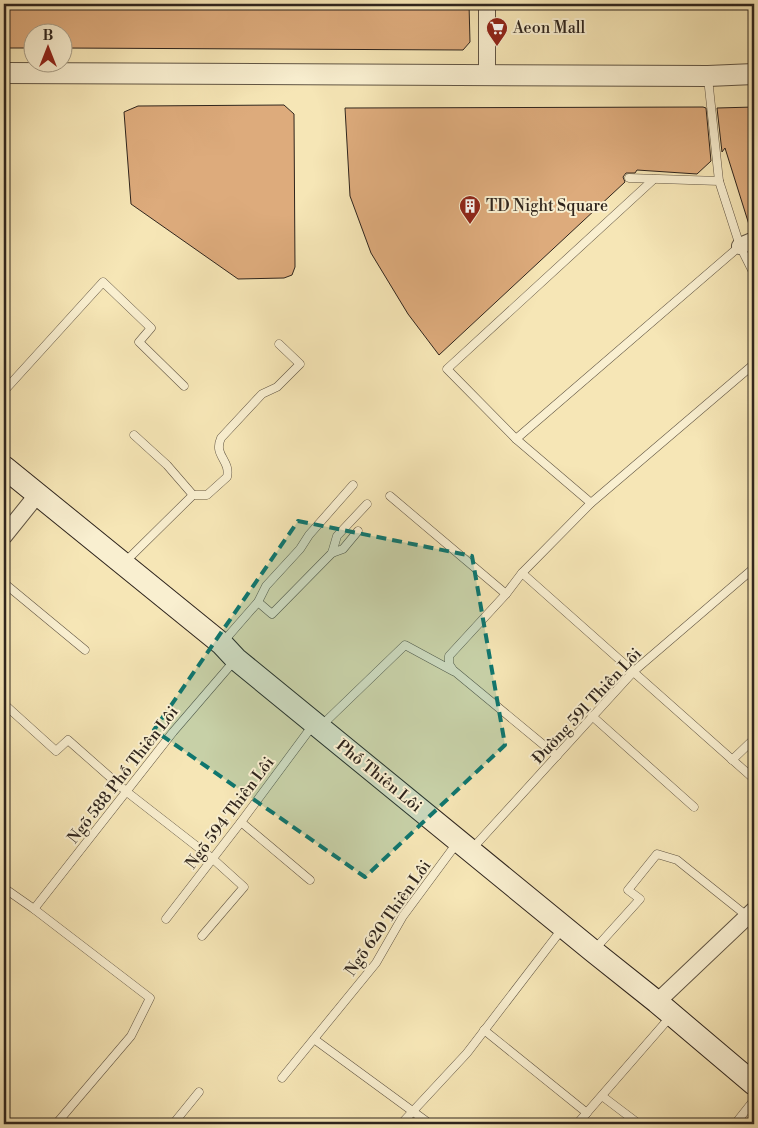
<svg xmlns="http://www.w3.org/2000/svg" width="758" height="1128" viewBox="0 0 758 1128" font-family="'Libre Bodoni',serif">
  <rect width="100%" height="100%" fill="#f6e6b6"/>
  <filter id="stains"><feTurbulence type="fractalNoise" baseFrequency=".004" numOctaves="4"/><feColorMatrix values="0 0 0 0 .2 0 0 0 0 .09 0 0 0 0 .02 0 0 0 .5 -.17"/></filter>
  <radialGradient id="worn" r=".72"><stop offset=".6" stop-color="#630" stop-opacity="0"/><stop offset="1" stop-color="#630" stop-opacity=".3"/></radialGradient>
  <g fill="#ddab7c" stroke="#2f251d">
    <polygon points="4,4 469,4 470,42 463,50 62,48 62,32 32,32 32,48 4,48"/>
    <polygon points="284,105 294,114 295,267 292,275 284,278 238,279 131,204 124,112 138,106"/>
    <polygon points="754,107 754,230 751,231 725,148 722,152 717,108"/>
    <polygon points="345,108 703,107 706,108 711,161 697,174 637,170 635,173 626,173 623,177 625,182 439,355 408,314 371,253 350,196"/>
  </g>
  <g fill="none" stroke-linecap="round" stroke-linejoin="round">
    <g stroke="#615543" stroke-width="9">
      <g id="service">
        <polyline points="708,78 719,181"/>
        <polyline points="629,178 719,181 740,246 754,274"/>
        <polyline points="4,391 103,282 151,328 139,342 184,386"/>
        <polyline points="134,435 167,465 193,495"/>
        <polyline points="516,439 740,246"/>
        <polyline points="390,496 506,594"/>
        <polyline points="591,503 516,439 447,369 654,179"/>
        <polyline points="332,553 343,549 358,531"/>
        <path d="M124,563L193,495H207L227,477C231,460 213,456 221,438L262,394L277,387L300,364L279,344"/>
        <polyline points="522,573 754,779"/>
        <polyline points="4,583 85,650"/>
        <polyline points="258,602 272,614 332,553 337,536 367,504"/>
        <polyline points="223,642 258,602 266,586 300,549 309,535 353,485"/>
        <polyline points="4,704 56,751 68,740 127,792 213,859 244,887 202,936"/>
        <polyline points="592,716 694,807"/>
        <polyline points="321,726 405,645 453,671"/>
        <polyline points="557,756 453,670 449,664 449,656 506,594 522,573 591,503 754,364"/>
        <polyline points="732,760 754,739"/>
        <polyline points="241,822 310,880"/>
        <polyline points="471,850 634,671 754,568"/>
        <polyline points="4,888 34,909 150,998 131,1036 56,1124"/>
        <polyline points="34,909 173,732 235,660"/>
        <polyline points="166,919 241,822 313,725"/>
        <polyline points="594,950 640,899 628,890 657,854 677,860 747,916"/>
        <polyline points="484,1030 587,1113"/>
        <polyline points="314,1039 430,1124"/>
        <polyline points="282,1078 376,963 403,916 457,843"/>
        <polyline points="602,1096 639,1124"/>
        <polyline points="173,1124 199,1092"/>
        <polyline points="401,1124 467,1053 562,929"/>
        <polyline points="577,1124 671,1016"/>
        <polyline points="735,1124 754,1100"/>
      </g>
    </g>
    <g stroke="#615543" stroke-width="18">
      <g id="minor">
        <polyline points="487,75 487,4"/>
        <polyline points="740,246 754,240"/>
        <polyline points="4,536 37,495"/>
        <polyline points="657,1002 754,910"/>
      </g>
    </g>
    <g stroke="#615543" stroke-width="22">
      <polyline id="tertiary" points="4,73 708,76 754,74"/>
    </g>
    <g stroke="#2f251d" stroke-width="24">
      <polyline id="secondary" points="4,467 222,644 236,659 593,951 657,1002 754,1084"/>
    </g>
    <use href="#service" stroke="#f9efd0" stroke-width="8"/>
    <use href="#minor" stroke="#f9efd0" stroke-width="16"/>
    <use href="#tertiary" stroke="#f9efd0" stroke-width="20"/>
    <use href="#secondary" stroke="#f9efd0" stroke-width="22"/>
  </g>
  <path fill="#0f766e" fill-opacity="0.2" stroke="#0f766e" stroke-width="4" stroke-dasharray="10 6" stroke-linejoin="round" d="M298,521L472,556L505,745L365,877L154,730Z"/>
  <defs>
    <g id="supermarket-pin" transform="scale(1.125)"><path d="M0 17L-7.5 6A9.5 9.5 0 1 1 7.5 6Z" fill="#8f2418" stroke="#f9efd0"/><path d="M-6-5.5h2.5l.6 2H6L4.5 2H-2.5L-4.4-4H-6ZM-1.5 3.2a1.3 1.3 0 1 0 .1 0ZM3 3.2a1.3 1.3 0 1 0 .1 0Z" fill="#fff"/></g>
    <g id="building-pin" transform="scale(1.125)"><path d="M0 17L-7.5 6A9.5 9.5 0 1 1 7.5 6Z" fill="#8f2418" stroke="#f9efd0"/><path d="M-4-6H4V6H1V3H-1V6H-4ZM-2.5-4.3h1.7v1.8h-1.7ZM.8-4.3h1.7v1.8H.8ZM-2.5-1h1.7V.8h-1.7ZM.8-1h1.7V.8H.8Z" fill="#fff"/></g>
  </defs>
  <g fill-rule="evenodd">
    <use href="#supermarket-pin" x="497" y="28"/>
    <use href="#building-pin" x="470" y="206"/>
  </g>
  <g text-anchor="middle" dominant-baseline="central" stroke-width="4" stroke-linejoin="round" paint-order="stroke">
    <g font-size="16" fill="#2f251d" stroke="#f9efd0" text-anchor="start">
      <text x="513" y="28">Aeon Mall</text>
      <text x="486" y="206">TD Night Square</text>
    </g>
    <g font-size="16" fill="#2f251d" stroke="#f9efd0">
      <text transform="translate(587 706) rotate(-47)">Đường 591 Thiên Lôi</text>
      <text transform="translate(123 775) rotate(-52)">Ngõ 588 Phố Thiên Lôi</text>
      <text transform="translate(379 776) rotate(39)">Phố Thiên Lôi</text>
      <text transform="translate(230 813) rotate(-53)">Ngõ 594 Thiên Lôi</text>
      <text transform="translate(388 918) rotate(-55)">Ngõ 620 Thiên Lôi</text>
    </g>
  </g>
  <rect width="758" height="1128" fill="none" stroke="#f6e6b6" stroke-width="20"/>
  <rect x="5" y="5" width="748" height="1118" fill="none" stroke="#2f251d" stroke-width="2.5"/>
  <rect x="10" y="10" width="738" height="1108" fill="none" stroke="#2f251d"/>
  <g transform="translate(48 48)"><circle r="24" fill="#f9efd0" stroke="#a89e88"/>
  <path d="M0-4L9 19L0 12L-9 19Z" fill="#8f2418"/>
  <text y="-8" font-size="14" font-weight="bold" text-anchor="middle" fill="#2f251d">B</text>
  </g>
  <rect width="100%" height="100%" filter="url(#stains)"/>
  <rect width="100%" height="100%" fill="url(#worn)"/>
</svg>
